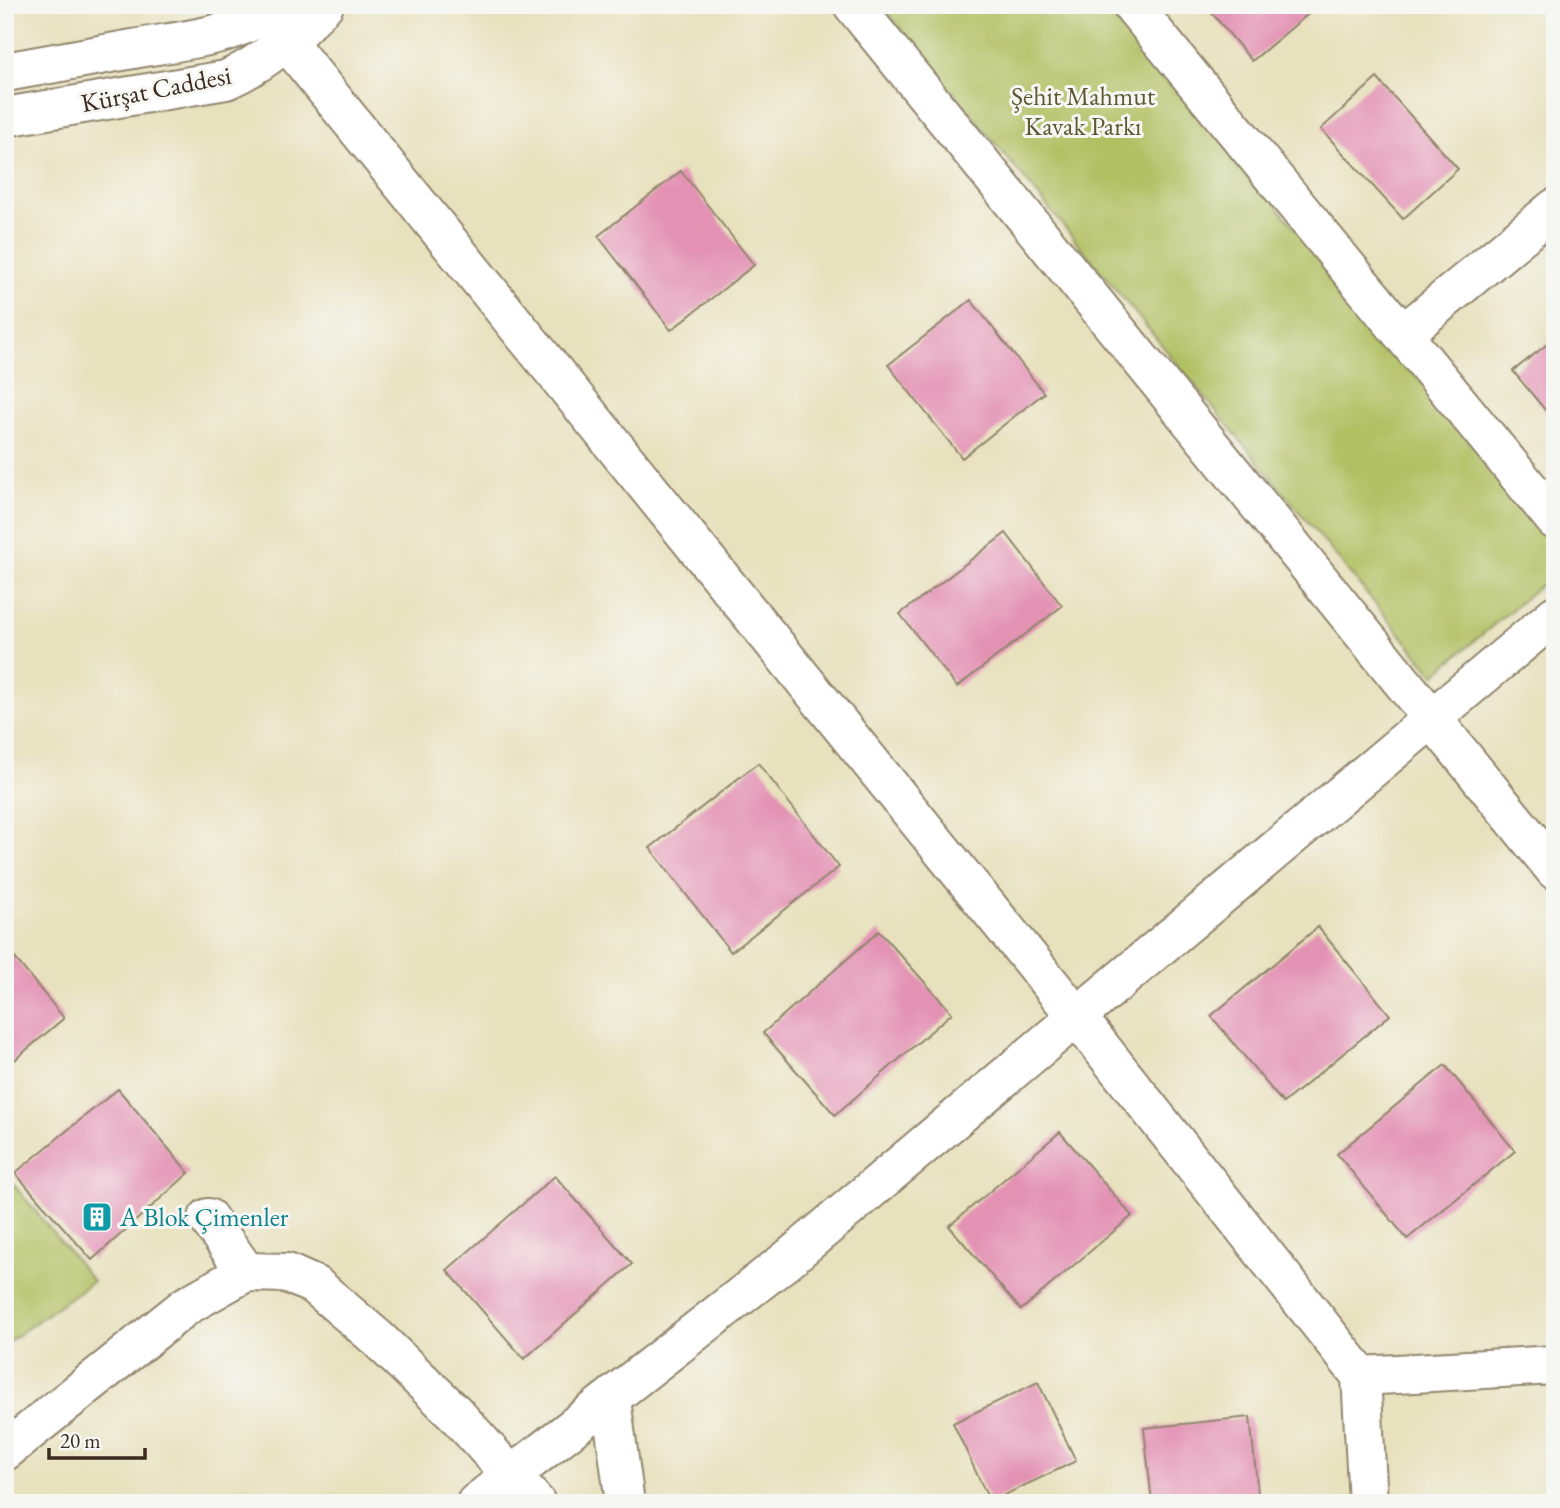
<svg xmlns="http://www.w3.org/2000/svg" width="1560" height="1508" viewBox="0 0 1560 1508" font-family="'EB Garamond',serif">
  <rect width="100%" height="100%" fill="#f6f6f2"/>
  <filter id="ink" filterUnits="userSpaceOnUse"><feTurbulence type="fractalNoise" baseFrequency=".0143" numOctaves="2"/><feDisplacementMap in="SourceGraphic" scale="14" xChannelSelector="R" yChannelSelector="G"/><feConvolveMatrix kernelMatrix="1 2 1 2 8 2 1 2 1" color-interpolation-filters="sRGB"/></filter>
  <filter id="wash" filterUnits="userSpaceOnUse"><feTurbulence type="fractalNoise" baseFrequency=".00686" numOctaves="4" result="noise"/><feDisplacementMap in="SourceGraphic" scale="28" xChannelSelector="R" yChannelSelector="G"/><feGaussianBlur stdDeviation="1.57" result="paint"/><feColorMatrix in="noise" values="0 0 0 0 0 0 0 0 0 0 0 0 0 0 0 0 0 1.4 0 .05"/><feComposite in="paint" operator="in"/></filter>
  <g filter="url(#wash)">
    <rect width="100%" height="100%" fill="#e8e1bd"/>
    <g fill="#b1c062" stroke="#767540" stroke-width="2">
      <polygon points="881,5 1112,5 1555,544 1555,573 1434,675"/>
      <polygon points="5,1174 93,1281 5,1344"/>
    </g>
    <g id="blocks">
      <g fill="#e392b4">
        <polygon points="1205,5 1319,5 1252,61"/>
        <polygon points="1377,78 1458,169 1403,219 1321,129"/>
        <polygon points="681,171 754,265 671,330 598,236"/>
        <polygon points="971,300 1044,393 962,458 888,365"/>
        <polygon points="1555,338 1555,422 1513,371"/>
        <polygon points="1006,533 1062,606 957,687 900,614"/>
        <polygon points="758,763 839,867 731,952 650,848"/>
        <polygon points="1318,927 1390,1015 1283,1103 1211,1016"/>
        <polygon points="879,931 952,1013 835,1115 763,1033"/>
        <polygon points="5,946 64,1018 5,1068"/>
        <polygon points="1445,1065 1515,1151 1407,1239 1337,1154"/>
        <polygon points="118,1089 189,1173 92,1260 15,1173"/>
        <polygon points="1060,1132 1132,1216 1021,1310 949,1226"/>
        <polygon points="555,1176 632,1264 524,1359 447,1270"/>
        <polygon points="1038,1382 1076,1461 990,1502 953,1423"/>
        <polygon points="1250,1417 1259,1503 1152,1503 1144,1428"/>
      </g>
    </g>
  </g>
  <g filter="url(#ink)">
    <use href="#blocks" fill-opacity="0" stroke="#92866e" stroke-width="2"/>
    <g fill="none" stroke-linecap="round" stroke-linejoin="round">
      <g stroke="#92866e" stroke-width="42">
        <g id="minor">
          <polyline points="853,5 1555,870"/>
          <polyline points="1132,5 1555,520"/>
          <polyline points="265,15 1077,1017 1361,1376 1368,1503"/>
          <path d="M5,72C48,64 90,57 133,49C179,40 240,38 275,5"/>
          <path d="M5,117L226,80C266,62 294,36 324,5"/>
          <polyline points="1403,334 1555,208"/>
          <polyline points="208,1218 246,1272"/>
          <polyline points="1361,1376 1555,1365"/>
          <polyline points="611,1400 625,1503"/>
          <polyline points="5,1451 186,1306 246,1272 287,1273 316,1286 377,1338 454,1412 536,1503"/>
          <polyline points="476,1503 787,1260 1555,615"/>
        </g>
      </g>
      <use href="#minor" stroke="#fff" stroke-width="38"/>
    </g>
  </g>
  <defs>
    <g id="building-square" transform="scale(1.575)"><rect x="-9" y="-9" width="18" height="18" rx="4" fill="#0f9aa8" stroke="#f6f6f2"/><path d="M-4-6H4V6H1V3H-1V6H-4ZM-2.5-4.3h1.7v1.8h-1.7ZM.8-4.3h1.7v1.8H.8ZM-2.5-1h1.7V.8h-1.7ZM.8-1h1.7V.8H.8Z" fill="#fff"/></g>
  </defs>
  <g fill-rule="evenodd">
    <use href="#building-square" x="97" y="1217"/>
  </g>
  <g text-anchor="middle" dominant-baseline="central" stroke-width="6" stroke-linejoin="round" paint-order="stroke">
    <g font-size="26" fill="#3b2a1e" stroke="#f6f6f2">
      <text transform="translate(156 89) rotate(-11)">Kürşat Caddesi</text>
    </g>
    <g font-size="26" fill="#5e5732" stroke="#f6f6f2">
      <text x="1083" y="96">Şehit Mahmut<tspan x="1083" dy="30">Kavak Parkı</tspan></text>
    </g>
    <g font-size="26" fill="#0d838f" stroke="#f6f6f2" text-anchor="start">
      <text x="120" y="1217">A Blok Çimenler</text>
    </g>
  </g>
  <rect width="1560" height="1508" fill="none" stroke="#f6f6f2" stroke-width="28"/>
  <path d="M49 1448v10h96v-10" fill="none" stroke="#3b2a1e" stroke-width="3.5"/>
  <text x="60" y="1448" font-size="21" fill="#3b2a1e" stroke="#f6f6f2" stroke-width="5" paint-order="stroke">20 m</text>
</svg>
